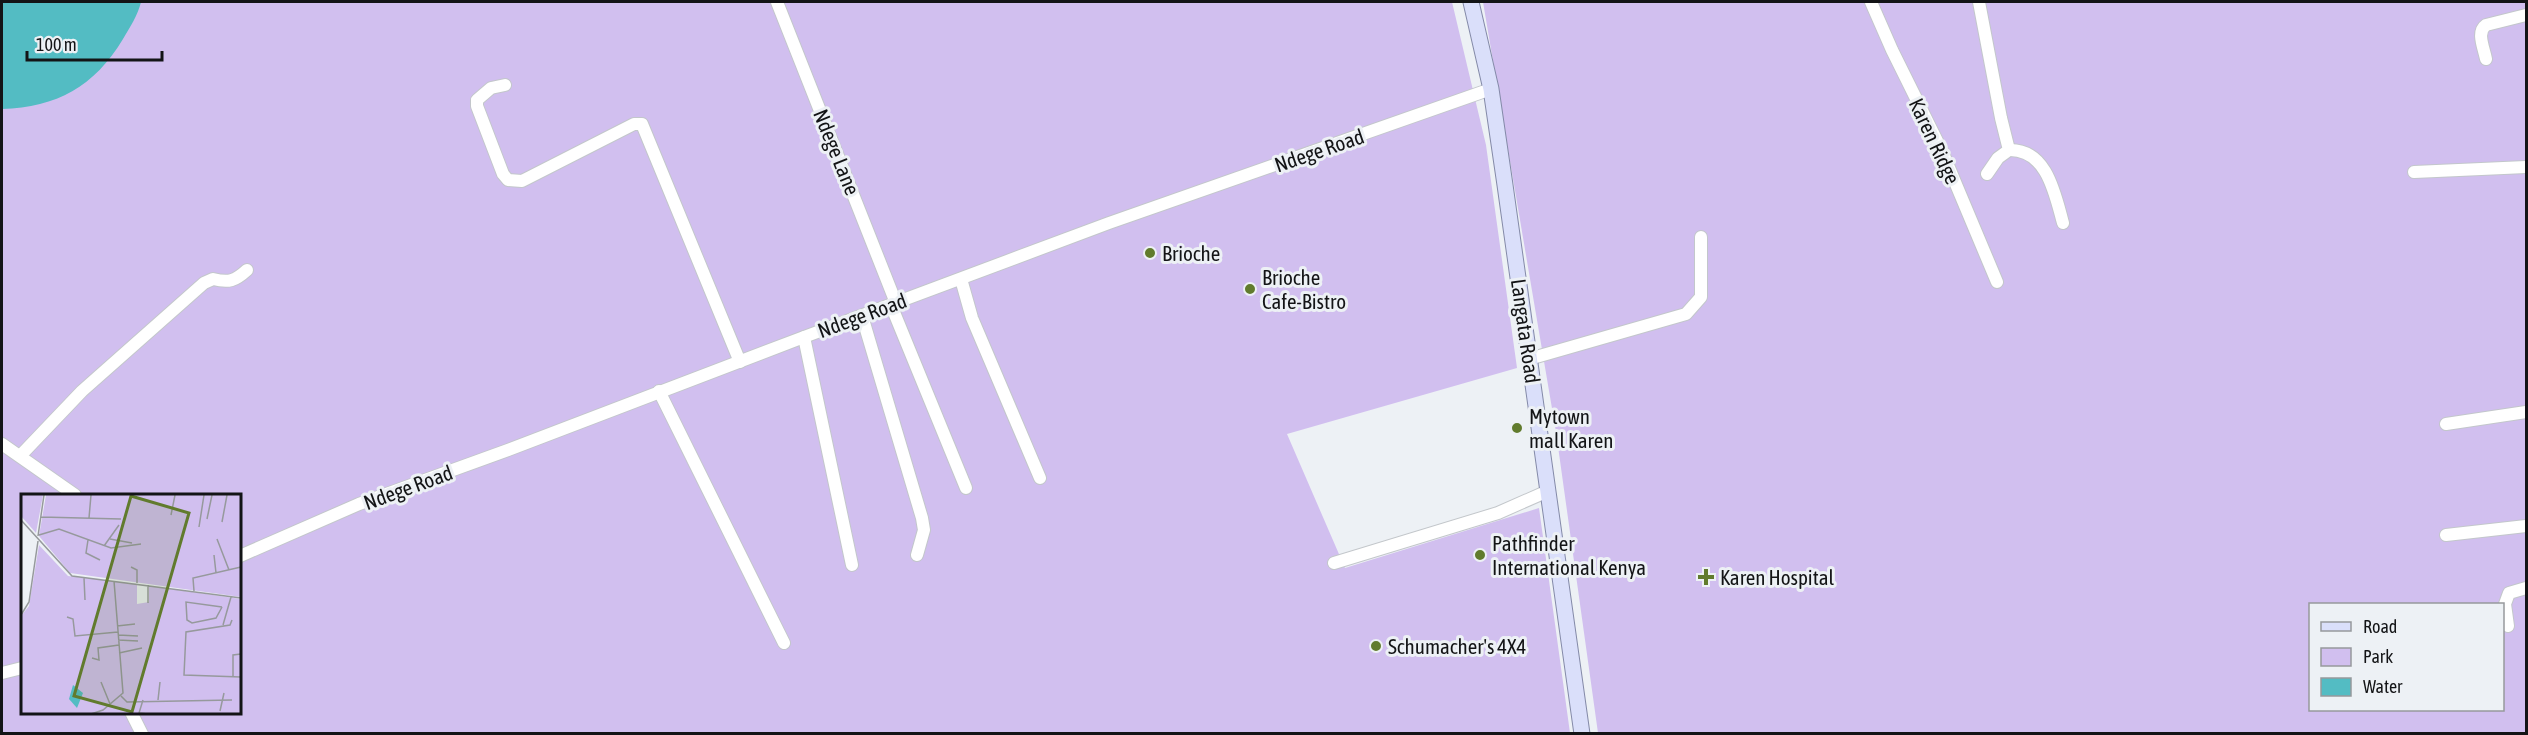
<svg xmlns="http://www.w3.org/2000/svg" width="2528" height="735" viewBox="0 0 2528 735" font-family="'Asap Condensed',sans-serif">
  <rect width="100%" height="100%" fill="#edf1f5"/>
  <g fill="#d1bfef" fill-rule="evenodd">
    <path d="M2,2H1452L1486,145L1517,368L1287,434L1345,568L1539,508L1570,733H2ZM22,495H240V712H22Z"/>
    <path d="M1483,2H2526V733H1598L1556,432ZM2310,604H2502V710H2310Z"/>
  </g>
  <path fill="#53bcc3" d="M2,2H141C138,15 130,27 123,39C94,87 57,107 2,109Z"/>
  <g fill="none" stroke-linecap="round" stroke-linejoin="round">
    <g stroke="#c3c7cb" stroke-width="14">
      <g id="minor">
        <polyline points="777,2 896,303"/>
        <polyline points="1871,2 1892,50 1942,151 1997,282"/>
        <polyline points="1979,2 2001,118 2009,150 1998,158 1987,174"/>
        <path d="M2486,59C2484,48 2476,32 2486,25L2526,15"/>
        <polyline points="505,85 491,88 477,100 477,106 503,174 508,180 522,181 634,124 642,124 740,362"/>
        <path d="M2009,150C2047,149 2055,194 2063,223"/>
        <polyline points="2414,172 2526,167"/>
        <polyline points="961,279 972,318 1040,478"/>
        <polyline points="891,305 966,488"/>
        <polyline points="862,316 922,518 924,530 917,555"/>
        <polyline points="804,337 852,565"/>
        <polyline points="1529,359 1686,314 1701,297 1701,237"/>
        <polyline points="659,391 784,643"/>
        <polyline points="2446,424 2526,412"/>
        <polyline points="2,444 75,495"/>
        <path d="M20,456L82,391L204,283L213,279C229,283 235,281 247,270"/>
        <polyline points="2446,535 2526,526"/>
        <polyline points="240,556 359,504 508,450 804,337 1109,223 1491,89"/>
        <polyline points="1334,563 1498,513 1548,491"/>
        <polyline points="2508,626 2505,604 2509,593 2526,588"/>
        <polyline points="2,673 22,668"/>
        <polyline points="131,712 142,734"/>
      </g>
    </g>
    <g stroke="#848aa8" stroke-width="17">
      <polyline id="major" points="1471,2 1491,89 1505,185 1582,734"/>
    </g>
    <use href="#minor" stroke="#fff" stroke-width="12"/>
    <use href="#major" stroke="#dadffa" stroke-width="15"/>
  </g>
  <g fill="#617b2d" stroke="#edf1f5" stroke-width="2">
    <circle cx="1150" cy="253" r="6"/>
    <circle cx="1250" cy="289" r="6"/>
    <circle cx="1517" cy="428" r="6"/>
    <circle cx="1480" cy="555" r="6"/>
    <path d="M1703 568h6v6h6v6h-6v6h-6v-6h-6v-6h6z"/>
    <circle cx="1376" cy="646" r="6"/>
  </g>
  <g text-anchor="middle" dominant-baseline="central" stroke-width="6" stroke-linejoin="round" paint-order="stroke">
    <g font-size="21" fill="#131416" stroke="#edf1f5">
      <text transform="translate(1935 141) rotate(65)">Karen Ridge</text>
      <text transform="translate(1319 150) rotate(-19)">Ndege Road</text>
      <text transform="translate(837 152) rotate(68)">Ndege Lane</text>
      <text transform="translate(862 315) rotate(-20)">Ndege Road</text>
      <text transform="translate(1526 331) rotate(82)">Langata Road</text>
      <text transform="translate(408 487) rotate(-20)">Ndege Road</text>
    </g>
    <g font-size="21" fill="#131416" stroke="#edf1f5" text-anchor="start">
      <text x="1162" y="253">Brioche</text>
      <text x="1262" y="277">Brioche<tspan x="1262" dy="24">Cafe-Bistro</tspan></text>
      <text x="1529" y="416">Mytown<tspan x="1529" dy="24">mall Karen</tspan></text>
      <text x="1492" y="543">Pathfinder<tspan x="1492" dy="24">International Kenya</tspan></text>
      <text x="1720" y="577">Karen Hospital</text>
      <text x="1388" y="646">Schumacher's 4X4</text>
    </g>
  </g>
  <g transform="translate(21 494)">
    <rect width="220" height="220" fill="#edf1f5"/>
    <path d="M0,1H22L15,39L0,22ZM25,1H220V103L49,79L18,42ZM18,51L47,82L116,90V110L128,108V92L220,105V220H0V122L8,112Z" fill="#d1bfef"/>
    <path d="M52,191L62,199L56,214L48,205Z" fill="#53bcc3"/>
    <path fill="none" stroke="#96999c" stroke-width="1.5" d="M150,21L154,1M20,23L100,25M68,24L70,1M186,25L191,1M0,26L51,82L220,104M201,28L206,1M178,33L183,1M18,41L38,35L90,54L120,50M17,42L23,1M89,45L111,49M196,45L208,76M67,46L65,59L79,66M83,52L98,31M193,61L195,79M110,73L116,76V89M63,84L64,106M127,91V109M173,97L172,84L220,73M201,113L165,108L166,126L171,129L195,124L201,113M0,121L8,108L17,47M46,123L52,125L54,142L97,138M211,126L209,131L165,138L163,181L220,183M202,131L210,103M96,132L114,130M97,141L117,142M97,146L117,147M98,159L121,154M71,164L78,166L77,154L98,151M212,183V161L220,160M80,188L89,210M100,202L106,208L211,206M122,206L118,219L127,220M137,206L139,188M199,217L203,199M70,220L82,216L102,199L93,87"/>
    <path fill="#617b2d" fill-opacity="0.15" stroke="#617b2d" stroke-width="3" d="M110,2L168,19L111,218L53,202Z"/>
    <rect width="220" height="220" fill="none" stroke="#131416" stroke-width="3"/>
  </g>
  <rect width="2528" height="735" fill="none" stroke="#131416" stroke-width="6"/>
  <rect x="2309" y="603" width="195" height="108" fill="#edf1f5" stroke="#96999c" stroke-width="1.5"/>
  <rect x="2321" y="622" width="30" height="9" fill="#dadffa" stroke="#96999c" stroke-width="1.5"/>
  <text x="2363" y="633" font-size="18" fill="#131416">Road</text>
  <rect x="2321" y="648" width="30" height="18" fill="#d1bfef" stroke="#96999c" stroke-width="1.5"/>
  <text x="2363" y="663" font-size="18" fill="#131416">Park</text>
  <rect x="2321" y="678" width="30" height="18" fill="#53bcc3" stroke="#96999c" stroke-width="1.5"/>
  <text x="2363" y="693" font-size="18" fill="#131416">Water</text>
  <path d="M27 51v9h135v-9" fill="none" stroke="#131416" stroke-width="3"/>
  <text x="36" y="51" font-size="18" fill="#131416" stroke="#edf1f5" stroke-width="4.5" paint-order="stroke">100 m</text>
</svg>
